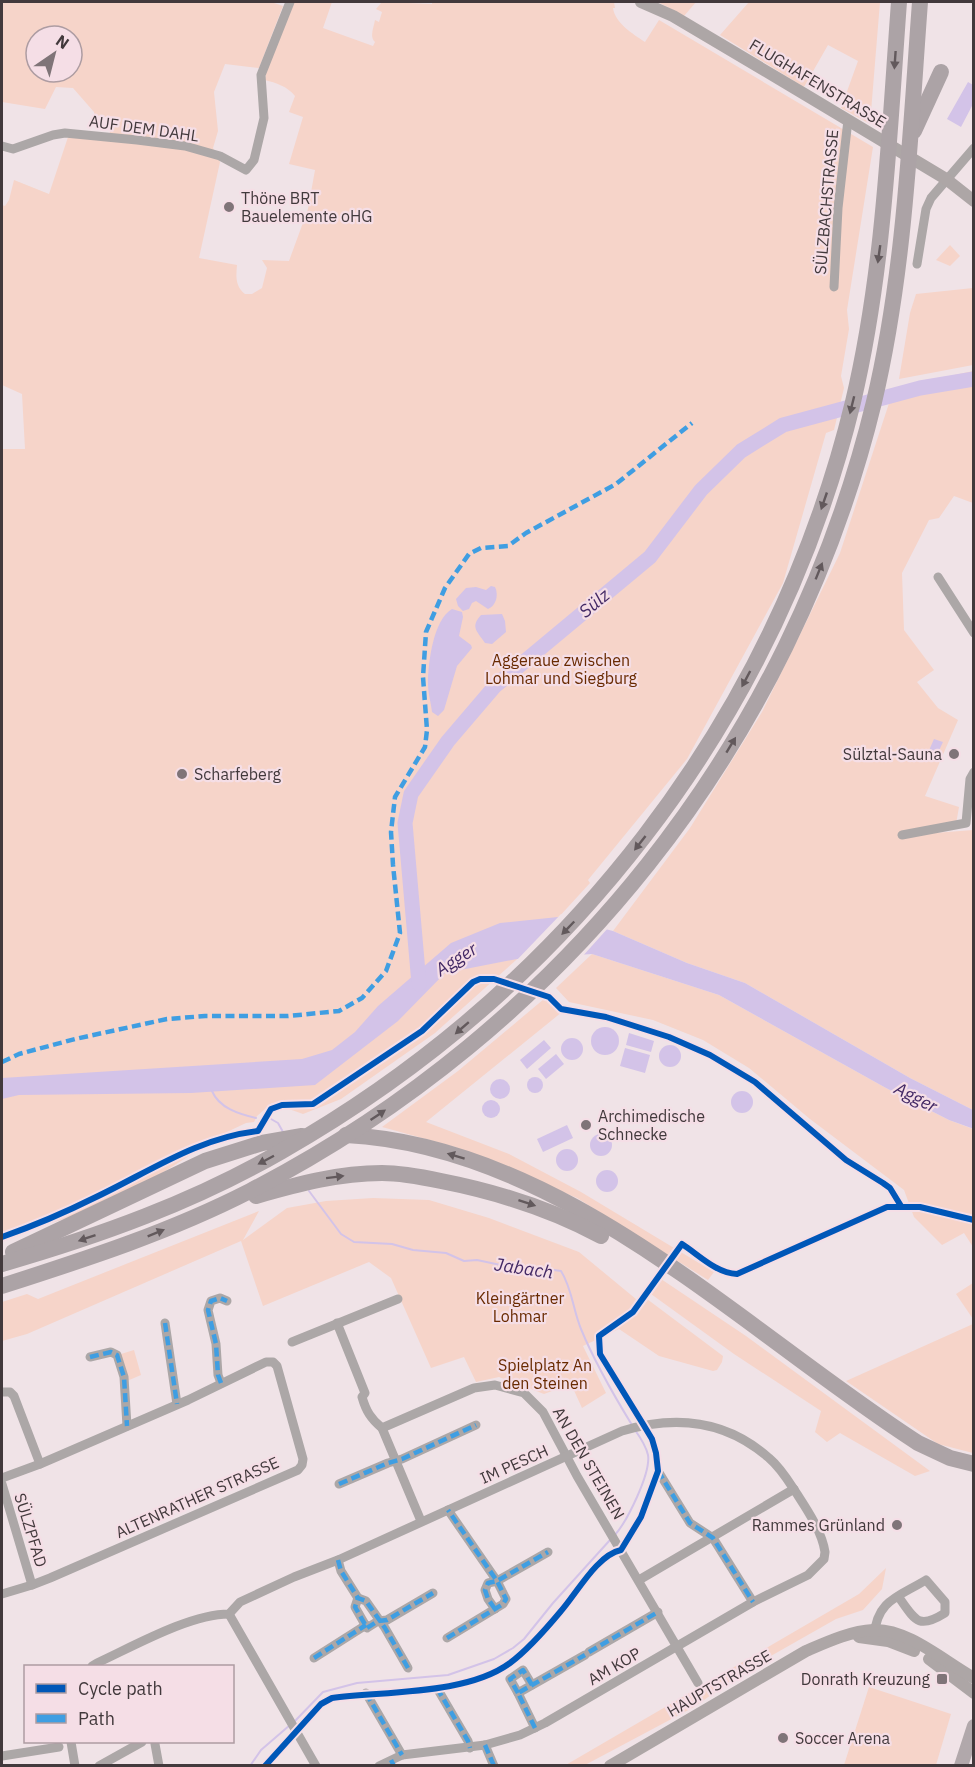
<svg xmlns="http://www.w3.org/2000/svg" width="975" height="1767" viewBox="0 0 975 1767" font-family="'IBM Plex Sans',sans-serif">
  <rect width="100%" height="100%" fill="#f0e3e7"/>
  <g fill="#f6d4c9" fill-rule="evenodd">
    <path d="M2,2H271L283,6L259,68L225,64L214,92L218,131L213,148L220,162L199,258L237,265C236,276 235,286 245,294H252L262,288L267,268L262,260L289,261L308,209L315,170L289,164L303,117L289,112L295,96C287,86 276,83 265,80L266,71L294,2H332L323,28L373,46L375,42C369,37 374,27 375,20L379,22L382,12L376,9L382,2H408V3L432,4V2H614L615,8H613C615,23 633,34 645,42L659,20L873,147L847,310L849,329L841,376L844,388L834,430L826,433L783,583L687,759L588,880L590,883L535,943L435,1033L341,1099L303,1114L272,1103L257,1116L254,1122L246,1123L227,1132L162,1173L67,1218L2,1239V449H25L22,394L2,385V205L5,206L9,200L14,180L49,194L68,137L109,138L112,118L94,115V112L73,88L56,87L45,109L2,102ZM36,36H72V72H36Z"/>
    <polygon points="658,2 696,2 684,16"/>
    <polygon points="749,2 880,2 870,124 841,108 858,61 828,45 804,87 720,35"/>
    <polygon points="950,245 960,256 950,266 936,260"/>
    <polygon points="973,288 973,365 899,379 910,313 916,294"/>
    <polygon points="973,371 973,503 954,496 939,518 929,520 902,573 904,630 934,670 917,682 938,708 958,720 925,796 959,807 956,824 909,835 973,830 973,1110 910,1078 745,983 687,963 613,931 690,828 762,712 840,553 894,388"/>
    <polygon points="592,954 719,995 886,1088 949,1120 973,1129 973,1247 964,1233 942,1245 914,1217 904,1190 810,1119 749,1068 703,1040 653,1020 569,1002 556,988"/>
    <polygon points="544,999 562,1012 426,1122 509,1154 581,1192 714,1272 708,1280 577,1198 455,1147 382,1127 458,1071"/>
    <polygon points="373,1198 429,1200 489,1218 579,1252 642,1304 647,1299 723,1356 722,1362 717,1370 713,1371 659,1356 619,1329 583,1346 606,1393 582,1408 571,1384 544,1394 499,1377 476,1382 464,1357 431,1368 391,1278 369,1262 263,1306 241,1241 27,1334 2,1341 2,1302 27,1294 38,1299 259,1211 243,1240 287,1208 326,1201"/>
    <polygon points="661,1279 746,1336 930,1471 915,1476 840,1433 827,1442 815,1432 821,1411 734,1354 651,1294"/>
    <polygon points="973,1283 973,1319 956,1294"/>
    <polygon points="973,1324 973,1453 938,1444 846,1381"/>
    <polygon points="134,1350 141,1375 127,1381 121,1354"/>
    <polygon points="886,1568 882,1589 863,1610 836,1619 748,1669 694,1707 585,1765 564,1766 859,1594"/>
    <polygon points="869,1687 951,1714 936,1765 844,1765"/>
  </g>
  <g fill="#d3c3e8">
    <polygon points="968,82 973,85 973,104 961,127 947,119"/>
    <path d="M491,586L495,587C499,595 496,606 488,609L476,601L472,603L469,609L463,611L458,606L456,599L466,588L476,587L486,590Z"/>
    <path d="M452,609L462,612L463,617L459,636L471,645L472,648L457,666L444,710L438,716L432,712C431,703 428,693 428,684C428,664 433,620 452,609Z"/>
    <path d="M502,614L505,621L506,632L492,644L485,643C477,631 470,627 481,615Z"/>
    <polygon points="934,739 943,742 935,759 927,755"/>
    <polygon points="558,917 613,931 687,963 745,983 910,1078 973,1110 974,1129 949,1120 886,1088 719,995 592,954 517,959 445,973 398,1021 315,1085 191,1093 19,1095 2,1099 2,1078 302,1059 332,1050 355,1032 378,1006 451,943 500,923"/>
    <circle cx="605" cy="1041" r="14"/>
    <polygon points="629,1033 654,1041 651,1052 626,1045"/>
    <circle cx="572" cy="1049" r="11"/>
    <polygon points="544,1040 551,1048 527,1069 520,1060"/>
    <circle cx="670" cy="1056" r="11"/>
    <polygon points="625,1048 650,1055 645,1073 620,1066"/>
    <polygon points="556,1054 564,1064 546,1079 538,1069"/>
    <circle cx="535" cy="1085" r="8"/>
    <circle cx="500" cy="1089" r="10"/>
    <circle cx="742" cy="1102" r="11"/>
    <circle cx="491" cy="1109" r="9"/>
    <polygon points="567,1125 573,1138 543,1152 537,1139"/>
    <circle cx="601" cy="1145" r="11"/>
    <circle cx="567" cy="1160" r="11"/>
    <circle cx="607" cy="1181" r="11"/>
  </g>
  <polygon fill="#f0e3e7" points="561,914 609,927 581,958 514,963"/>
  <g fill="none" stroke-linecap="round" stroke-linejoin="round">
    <g stroke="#d3c3e8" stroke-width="2">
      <path d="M212,1091C219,1108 239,1114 256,1118"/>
      <polyline points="271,1119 278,1123 283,1132"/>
      <path d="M309,1191L341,1234L354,1242L392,1244L413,1250L446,1253L464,1261L477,1260L529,1271L547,1269L561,1271C572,1288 573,1310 581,1329C595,1363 613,1394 632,1425"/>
      <path d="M614,1536C627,1522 651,1473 648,1455C646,1446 640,1437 635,1430"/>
      <polyline points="294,1722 323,1692 357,1683 448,1675 494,1659 513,1648 524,1639 553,1603 610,1540"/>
      <polyline points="250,1766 261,1750 290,1725"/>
    </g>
    <polyline stroke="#d3c3e8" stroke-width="15" points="419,984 405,823 411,794 448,741 495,686 650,557 701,490 741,451 783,425 920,388 974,379"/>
    <g stroke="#aca7a7" stroke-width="9">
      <polyline points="2,146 13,149 53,135 65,133 137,140 185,146 220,156 246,170 254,160 264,118 261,75 290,2"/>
      <polyline points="917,264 926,209 931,198 974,148"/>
      <polyline points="834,287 838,208 848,120"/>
      <polyline points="938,577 974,633"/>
      <polyline points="902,835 966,823 970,779 974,772"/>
      <polyline points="165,1323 177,1404"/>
      <path d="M337,1323L365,1393L362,1397C366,1411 371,1419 382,1428L421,1521"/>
      <polyline points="292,1342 398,1299"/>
      <polyline points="90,1357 111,1352 117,1355 124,1377 127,1426"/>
      <polyline points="221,1383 218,1375 216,1344 208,1310 211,1301 220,1298 227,1301"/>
      <polyline points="2,1392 10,1392 14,1396 40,1464"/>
      <polyline points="382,1428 474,1388 495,1385 524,1393 543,1412 577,1476 698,1683"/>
      <polyline points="658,1471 690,1523 713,1538 753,1602"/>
      <polyline points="2,1478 40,1464 188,1400 266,1362 273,1362 277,1366 303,1459 302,1465 298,1470 50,1578 32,1585 2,1594"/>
      <polyline points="2,1484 32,1585"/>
      <polyline points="339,1484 388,1463 402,1459 476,1425"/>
      <polyline points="338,1560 341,1571 358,1598"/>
      <polyline points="639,1580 794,1489"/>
      <polyline points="495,1609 488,1599 485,1590 488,1583 497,1581 548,1552"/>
      <polyline points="229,1614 316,1766"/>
      <path d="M874,1636C877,1600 898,1597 926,1580L945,1602V1613C918,1630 915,1620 898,1596"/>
      <polyline points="447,1638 503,1604 506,1599 497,1581 448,1510"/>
      <polyline points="589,1652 658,1612"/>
      <polyline points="314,1658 366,1625"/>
      <path d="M92,1666L97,1663C134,1646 190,1614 229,1614L240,1602L294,1577L338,1560L622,1431C675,1415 726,1420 769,1458C781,1468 789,1482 797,1494C808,1511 822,1532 825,1552L824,1559L808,1575L753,1602L545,1723L520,1735L485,1745L402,1755L379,1766"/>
      <polyline points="408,1668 385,1628 366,1601 358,1598 355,1607 367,1628 378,1621 387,1620 433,1593"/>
      <polyline points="437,1688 468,1741 470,1748"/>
      <polyline points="366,1693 402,1755"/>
      <polyline points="518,1693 510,1679 523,1670 532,1685"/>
      <polyline points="535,1728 518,1693 585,1655"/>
      <polyline points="71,1742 75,1766"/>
      <polyline points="155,1744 159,1766"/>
      <polyline points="485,1745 494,1766"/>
      <polyline points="2,1756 59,1747"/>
      <polyline points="99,1766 142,1742"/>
    </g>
    <g stroke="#ada6a6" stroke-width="12">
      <polyline points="641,2 673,16 806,95 946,179 974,201"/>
      <polyline points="859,1637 888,1641 914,1651"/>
      <polyline points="929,1659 974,1693"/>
      <path d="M610,1766L806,1651C827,1642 851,1631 873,1630C907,1628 945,1662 974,1678"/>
    </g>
    <polyline stroke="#b1a8ab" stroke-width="14" points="961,1766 974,1726"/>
    <g stroke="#aca3a6" stroke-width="16">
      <polyline points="914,131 941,72"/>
      <path d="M346,1135C563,1146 744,1331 918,1443L950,1458L974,1464"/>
      <path d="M256,1196C298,1184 339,1173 382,1173C402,1173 422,1177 441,1181C497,1192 551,1209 601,1236"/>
      <polyline points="13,1252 205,1161 262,1143 302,1136"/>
      <path d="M2,1264C99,1236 194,1202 282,1151C566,989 775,722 853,402C884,271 889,136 899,2"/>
      <path d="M2,1286C86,1259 170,1232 250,1191C562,1030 791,744 874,402C905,271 910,135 920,2"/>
    </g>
    <g stroke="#3f9ee2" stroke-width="4.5" stroke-dasharray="9 4.5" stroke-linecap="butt">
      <polyline points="2,1062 19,1054 75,1039 167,1019 205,1016 288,1016 339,1011 362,998 386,971 400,933 393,865 391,832 395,797 425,747 427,730 423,677 426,632 445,588 469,554 481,548 508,546 526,533 616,484 692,423"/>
      <polyline points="165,1323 177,1404"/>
      <polyline points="90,1357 111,1352 117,1355 124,1377 127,1426"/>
      <polyline points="221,1383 218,1375 216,1344 208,1310 211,1301 220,1298 227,1301"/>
      <polyline points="658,1471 690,1523 713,1538 753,1602"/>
      <polyline points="339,1484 388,1463 402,1459 476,1425"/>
      <polyline points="338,1560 341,1571 358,1598"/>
      <polyline points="495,1609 488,1599 485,1590 488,1583 497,1581 548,1552"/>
      <polyline points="447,1638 503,1604 506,1599 497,1581 448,1510"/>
      <polyline points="589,1652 658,1612"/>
      <polyline points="314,1658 366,1625"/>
      <polyline points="408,1668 385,1628 366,1601 358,1598 355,1607 367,1628 378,1621 387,1620 433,1593"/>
      <polyline points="437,1688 468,1741 470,1748"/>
      <polyline points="366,1693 402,1755"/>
      <polyline points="518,1693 510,1679 523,1670 532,1685"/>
      <polyline points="535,1728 518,1693 585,1655"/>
      <polyline points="485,1745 494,1766"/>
      <polyline points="391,1760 394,1766"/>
    </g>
    <g stroke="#f5dee6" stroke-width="10">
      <g id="cycleway">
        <path d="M2,1237C33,1226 64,1213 94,1198C149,1172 197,1138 258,1131L271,1109L282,1105L313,1104L422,1031L473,982L480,979H494L549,997L561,1009L606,1017L669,1037L710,1055L755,1082L846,1160L883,1183L890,1188L901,1206"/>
        <path d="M265,1766L321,1704L332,1698C384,1691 467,1695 510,1663C529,1649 546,1629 561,1611C577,1593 597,1555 621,1550L641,1517L658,1471L656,1453L652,1439L643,1424L600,1354L599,1336L633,1312L682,1244C699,1255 716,1273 737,1274L887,1207H920L974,1220"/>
      </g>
    </g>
    <use href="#cycleway" stroke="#0057b8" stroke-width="6"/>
  </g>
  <defs><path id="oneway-solid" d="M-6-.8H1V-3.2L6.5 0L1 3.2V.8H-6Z" transform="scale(1.5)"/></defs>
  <g fill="#62595c">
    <use href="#oneway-solid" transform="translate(895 60) rotate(94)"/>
    <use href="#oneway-solid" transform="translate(879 254) rotate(98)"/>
    <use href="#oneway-solid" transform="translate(852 405) rotate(104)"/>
    <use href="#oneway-solid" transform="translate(824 501) rotate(109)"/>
    <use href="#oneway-solid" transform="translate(819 571) rotate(-68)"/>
    <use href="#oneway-solid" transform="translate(746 679) rotate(118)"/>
    <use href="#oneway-solid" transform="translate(731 745) rotate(-59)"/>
    <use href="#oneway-solid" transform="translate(640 843) rotate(128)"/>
    <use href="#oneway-solid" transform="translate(568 928) rotate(134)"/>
    <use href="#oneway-solid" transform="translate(462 1028) rotate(139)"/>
    <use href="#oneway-solid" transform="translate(378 1115) rotate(-34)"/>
    <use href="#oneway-solid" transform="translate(456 1156) rotate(-163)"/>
    <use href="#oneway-solid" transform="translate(266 1160) rotate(152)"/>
    <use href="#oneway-solid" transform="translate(335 1177) rotate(-7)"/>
    <use href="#oneway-solid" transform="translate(527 1203) rotate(18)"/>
    <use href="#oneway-solid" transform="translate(156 1233) rotate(-22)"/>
    <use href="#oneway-solid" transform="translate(87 1238) rotate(161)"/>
  </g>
  <g fill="#7f7478" stroke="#f5dee6" stroke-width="2">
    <circle cx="229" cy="207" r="6"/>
    <circle cx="954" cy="754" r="6"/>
    <circle cx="182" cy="774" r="6"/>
    <circle cx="586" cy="1125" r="6"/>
    <circle cx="897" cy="1525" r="6"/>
    <rect x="936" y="1673" width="12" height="12" rx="3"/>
    <circle cx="783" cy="1738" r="6"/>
  </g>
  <g text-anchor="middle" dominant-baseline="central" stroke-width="4.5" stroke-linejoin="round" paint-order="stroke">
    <g font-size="16" fill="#42393c" stroke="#f5dee6">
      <text transform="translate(818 83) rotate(31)">FLUGHAFENSTRASSE</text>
      <text transform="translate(144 128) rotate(8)">AUF DEM DAHL</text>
      <text transform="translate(826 202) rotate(-85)">SÜLZBACHSTRASSE</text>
      <text transform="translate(589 1463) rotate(60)">AN DEN STEINEN</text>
      <text transform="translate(514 1464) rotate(-24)">IM PESCH</text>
      <text transform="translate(197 1497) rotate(-24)">ALTENRATHER STRASSE</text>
      <text transform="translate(31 1530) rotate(73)">SÜLZPFAD</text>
      <text transform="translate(614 1666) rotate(-30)">AM KOP</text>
      <text transform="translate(719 1683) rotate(-30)">HAUPTSTRASSE</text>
    </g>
    <g font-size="16" fill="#42393c" stroke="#f5dee6" text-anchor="start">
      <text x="241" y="198">Thöne BRT<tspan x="241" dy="18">Bauelemente oHG</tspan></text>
      <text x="942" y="754" text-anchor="end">Sülztal-Sauna</text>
      <text x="194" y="774">Scharfeberg</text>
      <text x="598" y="1116">Archimedische<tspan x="598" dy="18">Schnecke</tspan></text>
      <text x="885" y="1525" text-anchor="end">Rammes Grünland</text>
      <text x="930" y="1679" text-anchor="end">Donrath Kreuzung</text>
      <text x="795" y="1738">Soccer Arena</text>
    </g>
    <g font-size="16" fill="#692a01" stroke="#f5dee6">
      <text x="561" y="660">Aggeraue zwischen<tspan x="561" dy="18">Lohmar und Siegburg</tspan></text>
      <text x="520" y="1298">Kleingärtner<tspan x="520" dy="18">Lohmar</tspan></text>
      <text x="545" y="1365">Spielplatz An<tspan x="545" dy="18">den Steinen</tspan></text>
    </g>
    <g font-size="18" font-style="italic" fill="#432965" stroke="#f5dee6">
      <text transform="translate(594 603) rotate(-40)">Sülz</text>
      <text transform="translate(456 959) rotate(-33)">Agger</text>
      <text transform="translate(916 1097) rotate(27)">Agger</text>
      <text transform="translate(524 1268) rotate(8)">Jabach</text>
    </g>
  </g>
  <rect width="975" height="1767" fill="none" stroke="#42393c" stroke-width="6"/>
  <rect x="24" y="1665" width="210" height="78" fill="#f5dee6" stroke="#ad9ca2" stroke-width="1.5"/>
  <rect x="36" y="1684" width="30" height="9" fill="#0057b8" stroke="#ad9ca2" stroke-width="1.5"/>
  <text x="78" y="1695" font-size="18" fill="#42393c">Cycle path</text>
  <rect x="36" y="1714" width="30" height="9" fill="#3f9ee2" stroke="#ad9ca2" stroke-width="1.5"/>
  <text x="78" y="1725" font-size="18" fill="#42393c">Path</text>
  <g transform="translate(54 54) rotate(35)"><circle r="28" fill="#f5dee6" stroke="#ad9ca2" stroke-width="1.5"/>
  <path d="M0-4.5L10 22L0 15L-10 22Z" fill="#7f7478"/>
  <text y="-9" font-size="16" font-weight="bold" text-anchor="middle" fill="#42393c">N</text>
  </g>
</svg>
